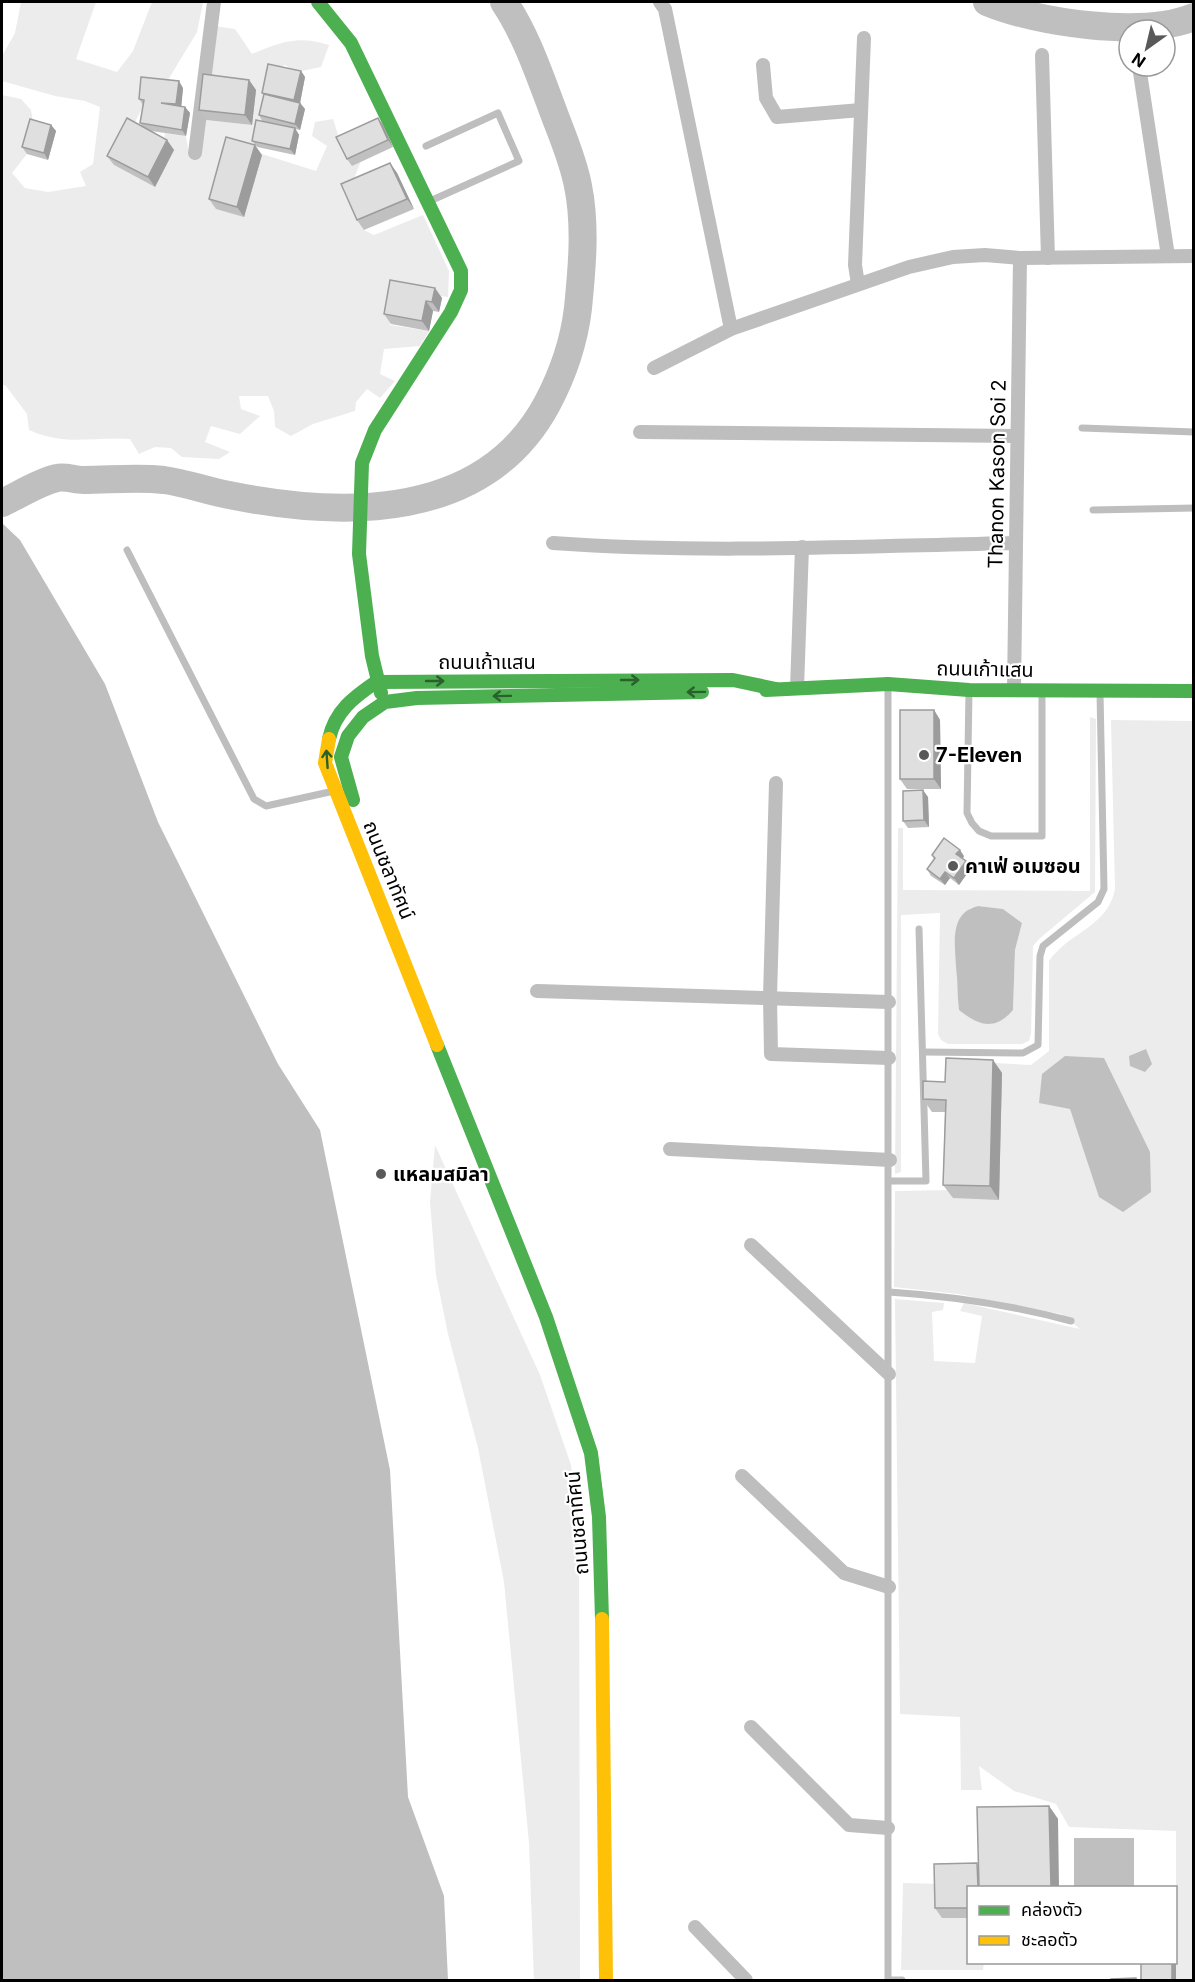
<svg xmlns="http://www.w3.org/2000/svg" width="1195" height="1982" viewBox="0 0 1195 1982" font-family="Inter,'Noto Sans Thai',sans-serif">
  <rect width="100%" height="100%" fill="#fff"/>
  <g fill="#ececec" fill-rule="evenodd">
    <path d="M21,2H96L76,59L117,72L133,51L152,2H203L197,32L165,85L143,106L114,165L155,187L165,133L186,136L189,154L206,120L252,125L210,84L215,26L235,29L252,54C280,42 299,35 329,45L321,67L296,72L285,65L273,70L264,122L254,152L244,217L262,154L316,171L327,146L312,136L315,122L333,119L341,144L361,161L348,194L364,230L374,235L423,215L449,271L448,297L397,290L390,325L429,331L420,346L384,349L380,374L395,381L380,398L367,389L356,402L355,411L313,424L291,436L275,427L274,411L268,396H239L241,409L260,416L240,434L211,426L205,442L230,452L219,459L182,457L171,448L155,447L139,454L130,439C90,436 68,447 29,430L27,414L6,386L2,384V95L21,99L31,110L34,126L27,154L12,173L25,188L48,192L86,186L80,172L93,164L100,107L85,101L55,96L2,81V56L15,33Z"/>
    <path d="M1090,717L1096,719L1095,892L1039,939L1033,946L1031,1033L1029,1041L1022,1044H948L941,1040L938,1034L940,913L901,915V1172L895,1174L898,828H903V890L1090,891ZM978,906L1003,909L1022,923L1015,950L1013,1010H959L955,934L970,908Z"/>
    <path d="M1111,720L1193,721V1980H1176V1831L1069,1827L1056,1804L1014,1791L979,1766L982,1790H961L960,1717L900,1714L895,1299L944,1303L943,1310L932,1312L934,1361L975,1363L982,1316L960,1311L964,1303L1080,1329L1061,1314L958,1294L894,1287L895,1191L952,1190L956,1061L1031,1065L1049,1051V961C1069,932 1108,927 1115,889ZM1070,1109L1123,1212L1083,1147Z"/>
    <polygon points="435,1145 540,1375 571,1465 579,1527 580,1980 534,1980 529,1843 504,1582 478,1448 448,1334 436,1275 430,1202"/>
    <polygon points="903,1883 942,1884 942,1918 968,1918 968,1962 984,1963 983,1970 901,1970"/>
  </g>
  <g fill="#bfbfbf">
    <polygon points="2,523 20,540 105,684 158,822 278,1064 320,1130 390,1470 408,1797 444,1896 448,1980 2,1980"/>
    <path d="M978,906L1003,909L1022,923L1015,950L1013,1010C995,1031 979,1026 959,1010C957,996 958,981 956,967C955,943 949,913 978,906Z"/>
    <polygon points="1146,1049 1152,1064 1145,1072 1130,1066 1129,1056"/>
    <polygon points="1065,1056 1104,1058 1150,1152 1151,1192 1123,1212 1099,1197 1070,1109 1039,1103 1042,1074"/>
    <rect x="1074" y="1838" width="60" height="49"/>
  </g>
  <g fill="none" stroke-linecap="round" stroke-linejoin="round">
    <g stroke="#bfbfbf" stroke-width="28">
      <path d="M987,2C1037,23 1142,38 1194,17"/>
      <path d="M2,503C19,495 39,482 57,478C65,476 75,480 83,480C110,480 137,477 164,480C186,483 207,491 229,495C343,518 484,521 547,404C563,374 574,342 578,308C582,268 586,225 578,186C573,159 561,133 552,108C538,71 526,35 504,2"/>
    </g>
    <g stroke="#bebebe" stroke-width="7">
      <polyline points="426,146 498,113 519,161 430,201"/>
      <polyline points="1082,428 1194,432"/>
      <polyline points="1093,510 1194,508"/>
      <polyline points="127,550 254,799 266,806 334,791"/>
      <polyline points="888,684 888,1980 902,1980"/>
      <polyline points="969,691 967,813 972,823 979,831 991,836 1042,836 1042,693"/>
      <polyline points="923,1052 1023,1053 1038,1045 1040,956 1043,946 1098,902 1104,889 1100,693"/>
      <polyline points="890,1181 926,1181 919,929"/>
      <path d="M889,1292C951,1296 1011,1305 1071,1321"/>
    </g>
    <g stroke="#bebebe" stroke-width="14">
      <polyline points="660,2 665,9 731,329"/>
      <polyline points="1042,55 1048,258"/>
      <polyline points="763,65 766,98 777,117 861,110"/>
      <polyline points="1139,66 1168,256"/>
      <polyline points="195,153 214,2"/>
      <polyline points="858,284 855,265 864,38"/>
      <polyline points="654,368 731,329 909,267 953,257 985,255 1020,258 1194,256"/>
      <polyline points="640,432 1017,436"/>
      <path d="M553,543C706,554 863,546 1016,543"/>
      <polyline points="797,688 802,547"/>
      <polyline points="1014,689 1020,258"/>
      <polyline points="776,783 770,997 771,1054 889,1058"/>
      <polyline points="537,991 889,1002"/>
      <polyline points="670,1149 890,1160"/>
      <polyline points="751,1245 889,1374"/>
      <polyline points="742,1476 844,1573 889,1587"/>
      <polyline points="751,1727 849,1825 888,1828"/>
      <polyline points="695,1927 746,1980"/>
    </g>
    <g stroke="#4caf50" stroke-width="14">
      <polyline points="318,2 351,43 461,271 461,290 451,312 375,430 362,463 359,554 372,656 381,693"/>
      <polyline points="766,690 888,684 969,690 1194,691"/>
      <path d="M329,739C335,711 354,697 376,682L733,680L776,689"/>
      <polyline points="353,800 341,757 348,736 363,717 385,702 417,698 702,692"/>
      <polyline points="437,1045 546,1317 591,1453 599,1517 602,1619"/>
    </g>
    <g stroke="#ffc107" stroke-width="14">
      <polyline points="329,739 325,763 437,1045"/>
      <polyline points="602,1619 606,1980"/>
    </g>
  </g>
  <g fill="#c0c0c0">
    <polygon points="301,71 305,77 300,103 305,109 300,130 295,129 299,135 295,155 257,147 252,141 263,122 259,115 264,95 262,93"/>
    <polygon points="249,80 256,90 252,125 206,120 199,110"/>
    <polygon points="183,88 181,106 185,107 190,113 186,136 151,131 167,140 174,150 155,187 114,165 107,156 142,126 140,123 143,105 139,99"/>
    <polygon points="378,118 383,125 393,147 352,166 347,159"/>
    <polygon points="51,125 56,131 48,160 27,154 22,147"/>
    <polygon points="262,155 244,217 216,209 209,199"/>
    <polygon points="390,163 397,173 414,209 364,230 357,220"/>
    <polygon points="390,280 442,298 439,312 433,311 429,331 391,324 384,314"/>
    <polygon points="934,710 940,720 941,789 907,789 900,779"/>
    <polygon points="928,797 929,827 908,828 903,821"/>
    <polygon points="932,855 964,856 963,859 971,868 959,885 950,878 945,885 931,876 927,869 934,859"/>
    <polygon points="993,1060 1002,1073 999,1200 953,1198 943,1185 945,1112 932,1112 923,1099"/>
    <polygon points="1049,1806 1058,1819 969,1887 969,1918 942,1918 935,1908 978,1865"/>
  </g>
  <g fill="#9c9c9c">
    <polygon points="301,71 305,77 300,103 305,109 300,130 295,124 299,107 294,100"/>
    <polygon points="249,80 256,90 252,125 245,115"/>
    <polygon points="179,81 183,88 181,110 176,104"/>
    <polygon points="185,107 190,113 186,136 182,130"/>
    <polygon points="378,118 383,125 393,147 388,140"/>
    <polygon points="51,125 56,131 48,160 44,153"/>
    <polygon points="295,128 299,135 295,155 290,149"/>
    <polygon points="167,140 174,150 155,187 148,177"/>
    <polygon points="255,145 262,155 244,217 237,207"/>
    <polygon points="390,163 397,173 414,209 407,199"/>
    <polygon points="435,288 442,298 439,312 432,302"/>
    <polygon points="426,301 433,311 429,331 422,321"/>
    <polygon points="934,710 940,720 941,789 934,779"/>
    <polygon points="923,790 928,797 929,827 924,820"/>
    <polygon points="960,850 964,856 961,861 956,854"/>
    <polygon points="966,861 971,868 959,885 954,878"/>
    <polygon points="945,872 950,878 945,885 940,879"/>
    <polygon points="993,1060 1002,1073 999,1200 990,1186"/>
    <polygon points="1049,1806 1058,1819 1059,1887 1051,1887"/>
    <polygon points="1176,1961 1176,1980 1172,1980 1172,1962 1176,1962"/>
  </g>
  <g fill="#dfdfdf" stroke="#9c9c9c" stroke-width="1.5">
    <polygon points="268,64 301,71 294,100 262,93"/>
    <polygon points="203,74 249,80 245,115 199,110"/>
    <polygon points="141,77 179,81 176,104 161,103 185,107 182,130 140,123 144,100 139,99"/>
    <polygon points="264,94 300,103 295,124 259,115"/>
    <polygon points="127,118 167,140 148,177 107,156"/>
    <polygon points="378,118 388,140 347,159 336,137"/>
    <polygon points="30,119 51,125 44,153 22,147"/>
    <polygon points="256,120 295,128 290,149 252,141"/>
    <polygon points="226,137 255,145 237,207 209,199"/>
    <polygon points="390,163 407,199 357,220 341,184"/>
    <polygon points="390,280 435,288 432,302 426,301 422,321 384,314"/>
    <rect x="900" y="710" width="34" height="69"/>
    <polygon points="923,790 924,820 903,821 903,791"/>
    <polygon points="944,838 960,850 956,854 966,861 954,878 945,872 940,879 927,869 935,858 932,855"/>
    <polygon points="946,1058 993,1060 990,1186 943,1185 946,1100 923,1099 923,1081 945,1082"/>
    <polygon points="1049,1806 1051,1887 979,1887 977,1807"/>
    <polygon points="977,1863 978,1887 969,1887 969,1908 935,1908 934,1864"/>
    <rect x="1141" y="1962" width="31" height="18"/>
    <polygon points="1136,1978 1136,1980 1111,1980 1111,1979"/>
  </g>
  <defs><path id="oneway-shaft" d="M-6 0H5M1.5-3L5.5 0L1.5 3" fill="none" stroke-width="1.6" stroke-linecap="round" stroke-linejoin="round" transform="scale(1.5)"/></defs>
  <g stroke="#2a602c">
    <use href="#oneway-shaft" transform="translate(630 680)"/>
    <use href="#oneway-shaft" transform="translate(435 681)"/>
    <use href="#oneway-shaft" transform="translate(696 692) rotate(179)"/>
    <use href="#oneway-shaft" transform="translate(502 696) rotate(179)"/>
    <use href="#oneway-shaft" transform="translate(327 759) rotate(-94)"/>
  </g>
  <g fill="#595959" stroke="#fff" stroke-width="2">
    <circle cx="924" cy="755" r="6"/>
    <circle cx="953" cy="866" r="6"/>
    <circle cx="381" cy="1174" r="6"/>
  </g>
  <g text-anchor="middle" dominant-baseline="central" stroke-width="4.5" stroke-linejoin="round" paint-order="stroke">
    <g font-size="20" fill="#000" stroke="#fff">
      <text transform="translate(997 474) rotate(-89)">Thanon Kason Soi 2</text>
      <text x="487" y="662">ถนนเก้าแสน</text>
      <text transform="translate(985 669) rotate(1)">ถนนเก้าแสน</text>
      <text transform="translate(389 870) rotate(68)">ถนนชลาทัศน์</text>
      <text transform="translate(577 1523) rotate(-95)">ถนนชลาทัศน์</text>
    </g>
    <g font-size="20" font-weight="bold" fill="#000" stroke="#fff" text-anchor="start">
      <text x="936" y="755">7-Eleven</text>
      <text x="965" y="866">คาเฟ่ อเมซอน</text>
      <text x="393" y="1174">แหลมสมิลา</text>
    </g>
  </g>
  <rect width="1195" height="1982" fill="none" stroke="#000000" stroke-width="6"/>
  <rect x="967" y="1886" width="210" height="78" fill="#ffffff" stroke="#999999" stroke-width="1.5"/>
  <rect x="979" y="1906" width="30" height="9" fill="#4caf50" stroke="#999999" stroke-width="1.5"/>
  <text x="1021" y="1916" font-size="18" fill="#000000">คล่องตัว</text>
  <rect x="979" y="1936" width="30" height="9" fill="#ffc107" stroke="#999999" stroke-width="1.5"/>
  <text x="1021" y="1946" font-size="18" fill="#000000">ชะลอตัว</text>
  <g transform="translate(1147 48) rotate(214)"><circle r="28" fill="#ffffff" stroke="#999999" stroke-width="1.5"/>
  <path d="M0-4.5L10 22L0 15L-10 22Z" fill="#595959"/>
  <text y="-9" font-size="16" font-weight="bold" text-anchor="middle" fill="#000000">N</text>
  </g>
</svg>
